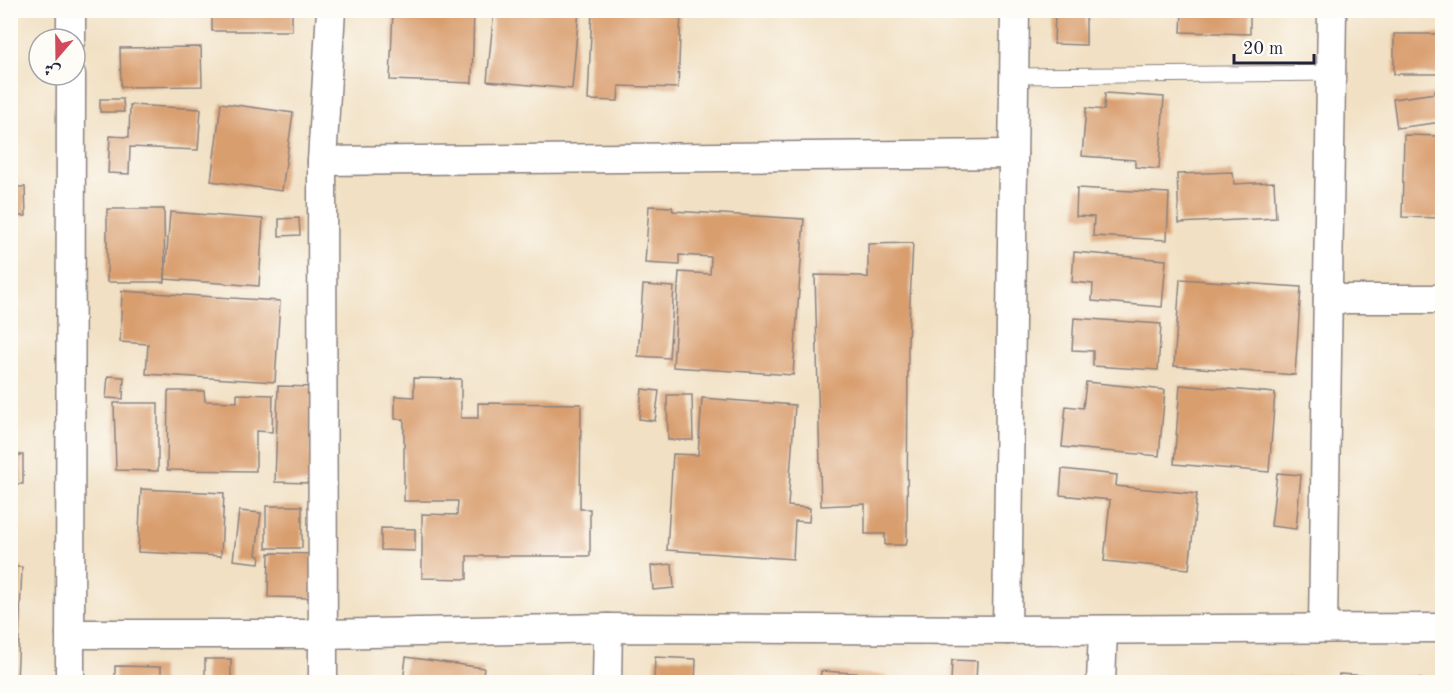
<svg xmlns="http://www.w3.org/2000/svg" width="1453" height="693" viewBox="0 0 1453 693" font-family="'Old Standard TT',Amiri,serif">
  <rect width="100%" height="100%" fill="#fdfcf7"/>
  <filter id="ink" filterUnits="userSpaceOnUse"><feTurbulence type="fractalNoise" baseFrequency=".0167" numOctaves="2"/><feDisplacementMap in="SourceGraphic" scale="12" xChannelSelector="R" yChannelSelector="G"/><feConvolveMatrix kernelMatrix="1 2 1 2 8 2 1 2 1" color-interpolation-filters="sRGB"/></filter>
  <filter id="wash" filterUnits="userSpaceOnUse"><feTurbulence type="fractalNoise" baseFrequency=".008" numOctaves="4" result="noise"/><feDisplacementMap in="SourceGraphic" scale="24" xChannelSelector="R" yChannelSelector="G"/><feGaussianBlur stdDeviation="1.35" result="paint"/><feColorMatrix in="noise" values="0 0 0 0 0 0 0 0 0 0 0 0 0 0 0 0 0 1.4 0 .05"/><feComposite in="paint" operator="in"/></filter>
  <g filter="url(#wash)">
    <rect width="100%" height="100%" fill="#f1e0c3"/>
    <g id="blocks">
      <g fill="#d99e6e">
        <rect x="212" y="10" width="80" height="21"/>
        <polygon points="393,10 474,10 472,83 390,80"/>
        <polygon points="494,10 579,10 572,89 487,81"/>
        <polygon points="592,10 681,10 678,88 619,86 618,101 588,100"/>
        <polygon points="1055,10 1086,10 1086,45 1054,44"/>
        <polygon points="1182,10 1250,10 1250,34 1181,32"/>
        <rect x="1394" y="34" width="48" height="40"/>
        <polygon points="201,47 202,86 121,87 120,48"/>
        <polygon points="1442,89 1442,122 1397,128 1393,99 1435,93 1435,90"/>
        <polygon points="1105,93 1164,97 1159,169 1135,167 1135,160 1082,156 1086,108 1104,110"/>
        <polygon points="100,99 123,99 124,112 100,112"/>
        <polygon points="221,103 293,113 282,191 211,181"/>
        <polygon points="130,105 201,109 198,150 130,147 129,174 108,173 110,136 129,137"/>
        <polygon points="1404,135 1442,136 1442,218 1402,217"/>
        <polygon points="1233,172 1234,184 1274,182 1276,218 1179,223 1177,174"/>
        <polygon points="10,187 25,187 26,216 10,216"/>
        <polygon points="1077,188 1169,193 1167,240 1093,236 1094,217 1076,216"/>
        <polygon points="649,206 672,207 673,211 804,219 793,375 673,367 679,272 710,274 711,257 679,255 679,265 645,263"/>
        <polygon points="107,209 164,209 165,282 107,282"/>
        <polygon points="170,212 263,219 259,286 165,279"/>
        <polygon points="299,218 300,235 279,236 279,219"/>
        <polygon points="913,243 908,340 907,540 906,545 885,545 885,534 865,534 865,504 821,506 815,275 861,276 868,278 868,244"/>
        <polygon points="1074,252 1166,260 1162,307 1092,301 1093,284 1072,282"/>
        <polygon points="1180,279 1301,287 1295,375 1174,366"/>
        <polygon points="643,285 674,287 669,358 638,356"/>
        <polygon points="122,291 280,301 275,382 146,374 148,344 120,342"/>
        <polygon points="1074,318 1161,324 1158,370 1093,366 1093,351 1072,350"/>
        <polygon points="108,376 124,377 123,399 106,398"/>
        <polygon points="414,378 461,379 461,418 478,418 478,403 581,404 580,509 590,509 590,556 467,556 467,579 422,578 422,514 457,515 458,501 404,501 404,419 395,419 395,396 414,397"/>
        <polygon points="1086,382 1165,390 1159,456 1062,447 1066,406 1083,408"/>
        <polygon points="1180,385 1275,393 1269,472 1174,464"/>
        <polygon points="278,386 313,387 310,483 275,482"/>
        <polygon points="642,389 659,391 655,421 639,419"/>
        <polygon points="168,391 204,391 205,401 237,402 237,394 273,395 272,432 256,431 256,471 167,470"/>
        <polygon points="667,395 692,395 693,440 668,440"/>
        <polygon points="702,398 795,405 788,506 810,508 809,522 795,521 793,559 667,550 673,454 698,455"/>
        <polygon points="114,403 158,403 158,471 116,470"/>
        <rect x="10" y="455" width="13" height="29"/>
        <polygon points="1062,469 1117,475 1116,486 1197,494 1189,569 1104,561 1110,500 1060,495"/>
        <polygon points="1277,473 1301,475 1296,529 1271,526"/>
        <polygon points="141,489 224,493 221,556 138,552"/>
        <rect x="266" y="506" width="36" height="42"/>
        <polygon points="239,511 261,513 256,555 260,556 259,563 233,560"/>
        <polygon points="381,528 415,529 415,551 381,550"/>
        <polygon points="269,553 313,554 313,598 268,597"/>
        <polygon points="672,564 674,588 653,590 651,566"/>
        <polygon points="10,567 22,567 17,682 10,682"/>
        <polygon points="406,657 484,668 482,682 403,682"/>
        <polygon points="655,657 696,659 695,682 654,682"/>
        <rect x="205" y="659" width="26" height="23"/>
        <polygon points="952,660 977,661 976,682 951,682"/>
        <polygon points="115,666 161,667 161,682 115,682"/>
        <polygon points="821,671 886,675 886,682 820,682"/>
        <polygon points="1339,674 1422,679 1421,682 1339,682"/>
        <polygon points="1253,676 1317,678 1316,682 1253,682"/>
      </g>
    </g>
  </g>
  <g filter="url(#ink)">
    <use href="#blocks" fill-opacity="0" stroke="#8a817f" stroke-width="1.5"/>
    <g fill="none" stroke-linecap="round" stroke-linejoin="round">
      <g stroke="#8a817f" stroke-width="17">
        <polyline id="service" points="1014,76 1331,73"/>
      </g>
      <g stroke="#8a817f" stroke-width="31">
        <g id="minor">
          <polyline points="71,39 71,10"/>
          <polyline points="322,161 1013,154"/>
          <polyline points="1328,299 1442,299"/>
          <polyline points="1323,628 1332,10"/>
          <polyline points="1007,630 1015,10"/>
          <polyline points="70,634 323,634 608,628 1007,630 1442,628"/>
          <polyline points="70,682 71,75"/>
          <polyline points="323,682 322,161 331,10"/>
          <polyline points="607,682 608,628"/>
          <polyline points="1101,682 1103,630"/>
        </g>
      </g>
      <use href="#service" stroke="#fff" stroke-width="15"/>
      <use href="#minor" stroke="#fff" stroke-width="28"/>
    </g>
  </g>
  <rect width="1453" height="693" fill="none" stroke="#fdfcf7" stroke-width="36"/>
  <g transform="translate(57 57) rotate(200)"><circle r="28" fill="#fdfcf7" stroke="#a5a5ac" stroke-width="1.5"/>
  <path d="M0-4.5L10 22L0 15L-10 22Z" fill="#d1495b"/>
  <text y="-9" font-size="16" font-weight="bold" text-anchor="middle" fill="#22223b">ش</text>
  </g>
  <path d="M1234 54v9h80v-9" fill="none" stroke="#22223b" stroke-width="3"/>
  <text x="1243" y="54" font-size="18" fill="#22223b" stroke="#fdfcf7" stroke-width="4.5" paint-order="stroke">20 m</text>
</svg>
